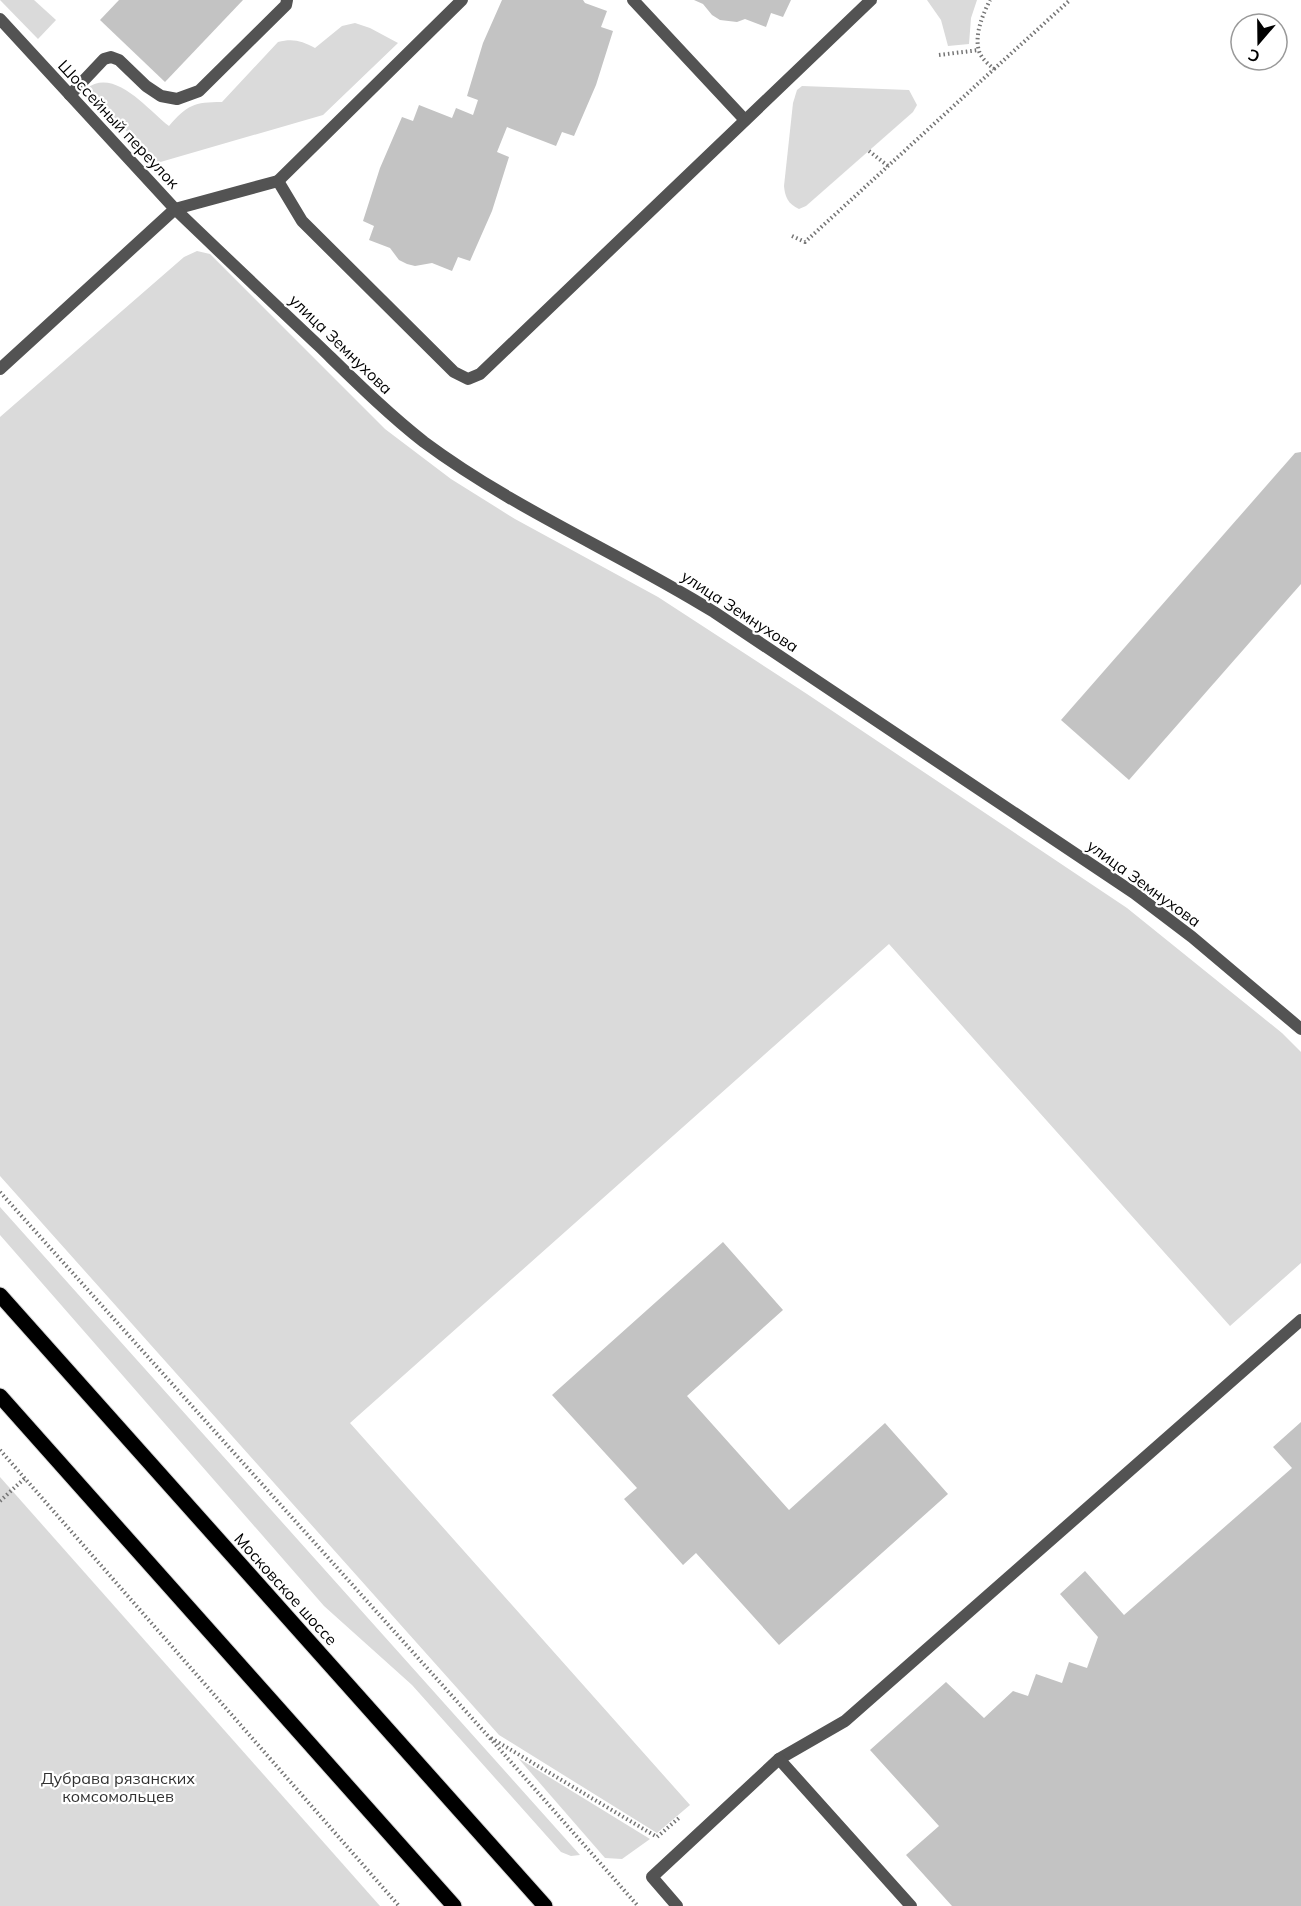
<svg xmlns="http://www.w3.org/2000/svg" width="1301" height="1906" viewBox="0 0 1301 1906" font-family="Mulish,sans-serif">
  <rect width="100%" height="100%" fill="#fff"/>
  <g fill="#dadada">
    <polygon points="0,0 34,0 56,20 38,39"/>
    <polygon points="927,0 977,0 971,18 969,44 948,46 941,20"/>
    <path d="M355,23L370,28L398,43L323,115L157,163L86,89C114,66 148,110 169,126C187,105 194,102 222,102L278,42C293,38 302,41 315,48L342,26Z"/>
    <path d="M802,86L909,90L917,105L913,112L806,206L799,209C788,204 785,197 784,186L793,103L797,90Z"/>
    <polygon points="197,251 210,254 385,429 451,479 515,519 658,597 807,694 1127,908 1282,1033 1301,1052 1301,1263 1230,1326 889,944 350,1423 690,1805 657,1833 499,1735 0,1176 0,417 184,257"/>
    <polygon points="0,1207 580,1855 571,1856 561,1852 412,1685 324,1606 0,1235"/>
    <polygon points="0,1477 380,1906 0,1906"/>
    <polygon points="518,1758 650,1839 622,1859 605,1858"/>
  </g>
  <g fill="#c3c3c3">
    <polygon points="119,0 243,0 165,82 100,20"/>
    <polygon points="502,0 583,0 585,3 607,11 601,27 613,31 596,85 574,136 562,132 556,146 507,127 497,152 509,157 492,211 470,261 458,257 452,271 432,263 415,266 407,264 399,260 390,248 369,240 374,226 363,221 380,168 402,117 413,121 419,105 452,118 456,108 473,115 478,100 467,96 483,43"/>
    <polygon points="694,0 791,0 783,17 771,13 766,27 745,19 737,22 720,20 712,15 703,4"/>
    <polygon points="1301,452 1301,584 1129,780 1061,720 1295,453"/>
    <polygon points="723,1242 783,1310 687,1396 789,1510 885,1423 948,1494 779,1645 696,1553 683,1565 624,1499 637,1488 552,1395"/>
    <polygon points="1301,1422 1301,1906 952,1906 906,1855 939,1826 870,1750 946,1682 984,1718 1013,1691 1028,1696 1036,1674 1062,1683 1069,1662 1087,1668 1098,1637 1060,1594 1085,1571 1124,1615 1292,1468 1273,1447"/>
  </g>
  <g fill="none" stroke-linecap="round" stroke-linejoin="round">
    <g stroke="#dbdbdb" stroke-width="17">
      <g id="primary">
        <polyline points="0,1295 545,1906"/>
        <polyline points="0,1396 454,1906"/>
      </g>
    </g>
    <g stroke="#757575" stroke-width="4" stroke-dasharray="1.5 3" stroke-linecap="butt">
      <polyline points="939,55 979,50"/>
      <polyline points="994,69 1070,0"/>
      <polyline points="869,151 888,166"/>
      <path d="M792,236L805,242L994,69C988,64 981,58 979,51C974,35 983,14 990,0"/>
      <polyline points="0,1192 488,1736 638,1906"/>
      <polyline points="0,1450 399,1906"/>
      <polyline points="0,1501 25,1478"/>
      <polyline points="491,1738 657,1837 680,1817"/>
    </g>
    <g stroke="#535353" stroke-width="12">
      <polyline points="633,0 745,120"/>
      <polyline points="70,95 104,59 111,57 119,60 146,86 161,96 177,99 199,91 286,5 287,0"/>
      <polyline points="278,181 302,221 454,372 468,379 480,374 871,0"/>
      <polyline points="175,209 278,181 462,0"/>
      <polyline points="779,1759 845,1721 1301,1320"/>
      <polyline points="677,1906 652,1877 779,1759 911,1906"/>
    </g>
    <g stroke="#535353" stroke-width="12">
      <polyline points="0,19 175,209 0,369"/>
      <path d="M175,209C223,255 271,301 320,347C354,380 387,413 424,442C514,509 619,553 714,612L1134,893L1192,937L1301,1029"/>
    </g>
    <use href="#primary" stroke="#000" stroke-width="15"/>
  </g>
  <g text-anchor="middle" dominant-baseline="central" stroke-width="4.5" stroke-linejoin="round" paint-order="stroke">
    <g font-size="16" fill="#000" stroke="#fff">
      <text transform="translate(119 124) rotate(47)">Шоссейный переулок</text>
      <text transform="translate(341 344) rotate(44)">улица Земнухова</text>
      <text transform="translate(740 611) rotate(33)">улица Земнухова</text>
      <text transform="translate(1144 883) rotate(36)">улица Земнухова</text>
      <text transform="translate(286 1589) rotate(48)">Московское шоссе</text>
    </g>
    <g font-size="16" fill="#313131" stroke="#fff">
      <text x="118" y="1778">Дубрава рязанских<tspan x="118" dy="18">комсомольцев</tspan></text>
    </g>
  </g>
  <g transform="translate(1259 42) rotate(200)"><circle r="28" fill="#ffffff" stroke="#999999" stroke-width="1.5"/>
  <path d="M0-4.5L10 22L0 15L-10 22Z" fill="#000000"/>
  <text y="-9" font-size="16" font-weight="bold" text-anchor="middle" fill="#000000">С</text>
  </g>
</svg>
